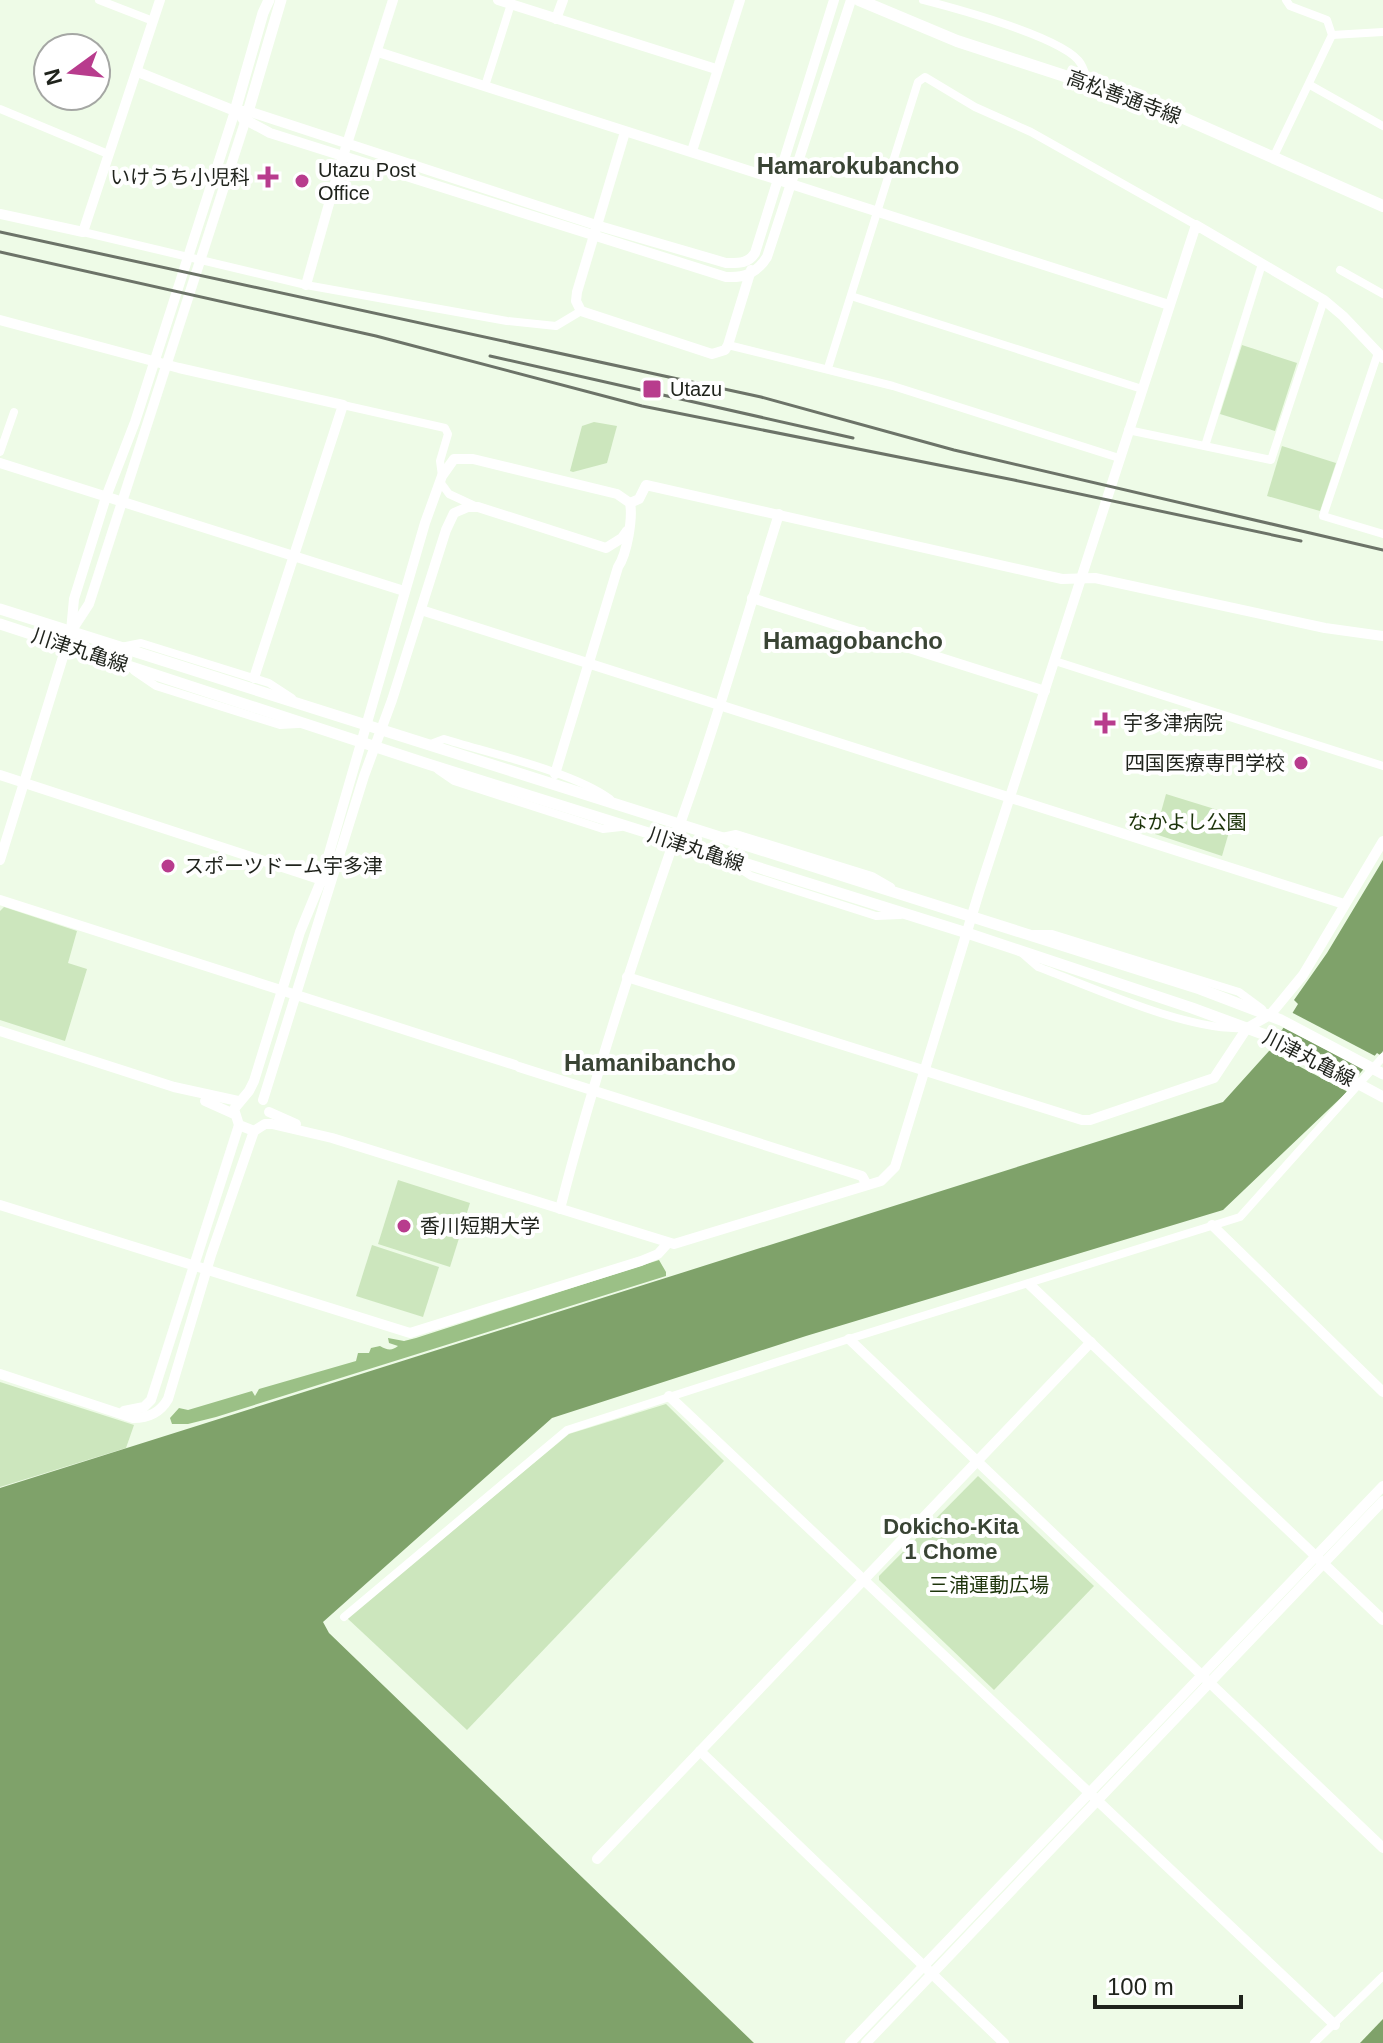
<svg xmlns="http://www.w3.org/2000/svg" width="1383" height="2043" viewBox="0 0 1383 2043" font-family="Arial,'Noto Sans JP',sans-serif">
  <rect width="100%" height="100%" fill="#eefbe7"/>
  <g fill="#cce6bd">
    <polygon points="1242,345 1297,363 1275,431 1220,414"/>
    <polygon points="594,422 617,426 607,463 573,472 570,471 582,426"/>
    <polygon points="1282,446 1336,463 1320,511 1267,496"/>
    <polygon points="1166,794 1234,815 1222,856 1155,834"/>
    <polygon points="4,907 77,931 68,963 87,969 65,1041 0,1020 0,911"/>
    <polygon points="398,1180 470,1203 450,1267 378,1244"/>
    <polygon points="372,1245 439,1267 423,1317 356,1296"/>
    <polygon points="0,1382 134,1425 126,1448 0,1487"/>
    <polygon points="666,1404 724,1461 467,1730 347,1618 569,1434"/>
    <polygon points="978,1476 1094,1586 994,1690 879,1580 879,1576"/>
  </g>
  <path fill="#9bc086" d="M659,1260L666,1272V1276L216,1417L188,1424H172L170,1418L179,1408L188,1410L252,1391L255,1396L259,1389L356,1361L358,1353H369L371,1348L380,1346C387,1350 392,1351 398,1346L389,1343L388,1338L404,1341L416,1338Z"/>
  <g fill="#7fa26a">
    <polygon points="1383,860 1383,1051 1380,1055 1377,1053 1346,1090 1347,1092 1223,1210 806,1336 552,1418 323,1622 329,1633 754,2043 0,2043 0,1488 1223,1102 1269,1051 1298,1004 1294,1000 1327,953"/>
    <polygon points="1383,2019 1383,2043 1360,2043"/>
  </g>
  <g fill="#eefbe7">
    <polygon points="1289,1011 1377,1057 1366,1070 1280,1026"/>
    <polygon points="1274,1035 1359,1079 1348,1092 1266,1049"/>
  </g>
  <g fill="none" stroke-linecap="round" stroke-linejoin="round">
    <g stroke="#fff" stroke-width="8">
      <polyline points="99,0 153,21"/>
      <path d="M923,0C954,8 1067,38 1081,64C1084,69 1086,76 1088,82"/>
      <polyline points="1332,35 1383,32"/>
      <polyline points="1310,85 1383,126"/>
      <polyline points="485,86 511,4"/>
      <polyline points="0,109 108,154"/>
      <polyline points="1273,158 1332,35 1327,20 1290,6 1286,0"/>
      <polyline points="83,232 306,285 507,321 556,326 581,311"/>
      <polyline points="1340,270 1383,294"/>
      <polyline points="851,296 1142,389"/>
      <polyline points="728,345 893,386 1119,458"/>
      <polyline points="1378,353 1323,516 1383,534"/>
      <polyline points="828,368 918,82 925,77 975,107 1031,132 1196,225"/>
      <polyline points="343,405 445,428 448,434 440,461 442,476"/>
      <polyline points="1128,430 1271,460 1324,300"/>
      <polyline points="1205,446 1262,264"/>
      <polyline points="0,452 14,412"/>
      <polyline points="441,483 449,494 477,507"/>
      <polyline points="121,647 141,643 269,683 292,698"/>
      <polyline points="1055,661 1383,766"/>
      <polyline points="134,671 156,686 280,725 298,724"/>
      <path d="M428,745L444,739C489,753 574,772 610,799"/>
      <polyline points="438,770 454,781 603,829 621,827"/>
      <polyline points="722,837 736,834 872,876 891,887"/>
      <polyline points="728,861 751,876 876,916 900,915"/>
      <polyline points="1034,934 1052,934 1239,992 1262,1009"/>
      <path d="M1023,954L1038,967C1092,987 1187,1031 1242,1028"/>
      <polyline points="344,1617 567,1430 849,1339 1240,1217 1383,1057"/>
      <polyline points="1314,2043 1383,1976"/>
    </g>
    <g stroke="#fff" stroke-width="10">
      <polyline points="498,0 716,69"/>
      <polyline points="556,19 563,0"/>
      <polyline points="378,52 1169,305"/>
      <path d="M138,72L235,111H248L596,225L726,263C738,263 748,264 755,253L834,0"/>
      <path d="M242,118L270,133L726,277C745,278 757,273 767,257L851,0"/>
      <polyline points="625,132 577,292 576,301 581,311 712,354 725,350 728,345 751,270"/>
      <polyline points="692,151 740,0"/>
      <polyline points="0,214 83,232 160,0"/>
      <polyline points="306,285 338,172 393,0"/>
      <polyline points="0,320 179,368 343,405 254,678"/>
      <polyline points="0,463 404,591"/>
      <polyline points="630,503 639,499 646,485 1062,579 1095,578 1325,628 1383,636"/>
      <polyline points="752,598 1045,691"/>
      <polyline points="421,610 1344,904"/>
      <polyline points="72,630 89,604 245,122"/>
      <path d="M555,774L618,567C627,554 633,518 630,503L617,494L473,459H454L442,476L425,523L321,881L300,932L254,1081L249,1091L234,1109L239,1125L254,1131L265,1124H272L332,1138L674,1244L881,1181L895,1167L980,889L1196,225L1324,300L1343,316L1383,358"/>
      <polyline points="0,775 325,881"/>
      <polyline points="0,860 71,631 74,599 106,497 135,422 235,111"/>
      <polyline points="0,900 515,1065"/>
      <polyline points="627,977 1082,1120 1090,1120 1214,1078 1247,1028 1270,1015 1303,975 1383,841"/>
      <polyline points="0,1031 174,1087 238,1101"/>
      <polyline points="519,1067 862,1176 867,1185"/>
      <polyline points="263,1100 364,776 392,700 446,530 454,513 468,507 478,507 606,548 622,538 627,531"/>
      <polyline points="205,1101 234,1114"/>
      <polyline points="269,1112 296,1124"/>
      <polyline points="0,1205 410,1333 641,1261 658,1254 668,1243"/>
      <path d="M560,1209C595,1072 640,937 687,804C721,709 748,611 779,514"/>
      <polyline points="1212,1225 1383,1392"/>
      <polyline points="1029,1284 1383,1620"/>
      <polyline points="849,1339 1383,1848"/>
      <path d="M0,1374L133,1418C149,1418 160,1413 168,1399L211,1255L254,1131"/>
      <polyline points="669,1396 1335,2025"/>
      <polyline points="124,1411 144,1407 151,1400 239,1125"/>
      <polyline points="700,1751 1004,2043"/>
      <polyline points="597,1859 1091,1342"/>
      <polyline points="850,2043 1383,1486"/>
      <polyline points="866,2043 1383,1501"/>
    </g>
    <g stroke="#fff" stroke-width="11">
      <polyline points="235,111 263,13 269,0"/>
      <polyline points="245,122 281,0"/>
      <polyline points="0,609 1200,989 1281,1020 1383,1074"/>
      <polyline points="0,624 428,764 967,933 1192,1008 1271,1037 1383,1097"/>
    </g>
    <polyline stroke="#fff" stroke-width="12" points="859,0 957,41 1154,105 1383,206"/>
    <g stroke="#6c7368" stroke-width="3">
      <polyline points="0,232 761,397 954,450 1383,550"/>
      <polyline points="0,252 376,336 642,406 1014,480 1301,541"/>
      <polyline points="490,356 853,438"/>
    </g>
  </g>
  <g fill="#b83c8d" stroke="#fff" stroke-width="3">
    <path d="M264 165h8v8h8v8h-8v8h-8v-8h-8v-8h8z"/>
    <circle cx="302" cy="181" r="8"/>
    <rect x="642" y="379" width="20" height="20" rx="4"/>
    <path d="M1101 711h8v8h8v8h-8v8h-8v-8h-8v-8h8z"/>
    <circle cx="1301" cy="763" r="8"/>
    <circle cx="168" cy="866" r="8"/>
    <circle cx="404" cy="1226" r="8"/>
  </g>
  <g text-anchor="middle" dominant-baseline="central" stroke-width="8" stroke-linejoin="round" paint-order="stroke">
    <g font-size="20" fill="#1f231c" stroke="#fff">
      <text transform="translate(1124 97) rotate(20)">高松善通寺線</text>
      <text transform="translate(80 650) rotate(18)">川津丸亀線</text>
      <text transform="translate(696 849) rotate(18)">川津丸亀線</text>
      <text transform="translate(1309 1058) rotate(27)">川津丸亀線</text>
    </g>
    <g font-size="20" fill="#1f231c" stroke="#fff" text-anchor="start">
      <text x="318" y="170">Utazu Post<tspan x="318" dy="23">Office</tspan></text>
      <text x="250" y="177" text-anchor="end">いけうち小児科</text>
      <text x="670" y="389">Utazu</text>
      <text x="1123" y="723">宇多津病院</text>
      <text x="1285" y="763" text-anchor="end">四国医療専門学校</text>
      <text x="184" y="866">スポーツドーム宇多津</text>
      <text x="420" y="1226">香川短期大学</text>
    </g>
    <g font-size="20" fill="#1d340b" stroke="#fff">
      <text x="1187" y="822">なかよし公園</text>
      <text x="989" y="1585">三浦運動広場</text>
    </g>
    <g font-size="22" font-weight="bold" fill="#394434" stroke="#fff">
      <text x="951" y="1526">Dokicho-Kita<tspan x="951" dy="25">1 Chome</tspan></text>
    </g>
    <g font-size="24" font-weight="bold" fill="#394434" stroke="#fff">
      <text x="858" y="165">Hamarokubancho</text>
      <text x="853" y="640">Hamagobancho</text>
      <text x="650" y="1062">Hamanibancho</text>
    </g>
  </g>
  <g transform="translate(72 72) rotate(255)"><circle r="38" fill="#ffffff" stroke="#a5a7a4" stroke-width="2"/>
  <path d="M0-6L14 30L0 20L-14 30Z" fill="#b83c8d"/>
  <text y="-12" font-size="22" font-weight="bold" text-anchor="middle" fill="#1f231c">N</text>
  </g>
  <path d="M1095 1995v12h146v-12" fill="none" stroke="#1f231c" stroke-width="4"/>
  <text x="1107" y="1995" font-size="24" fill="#1f231c" stroke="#ffffff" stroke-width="6" paint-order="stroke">100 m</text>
</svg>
